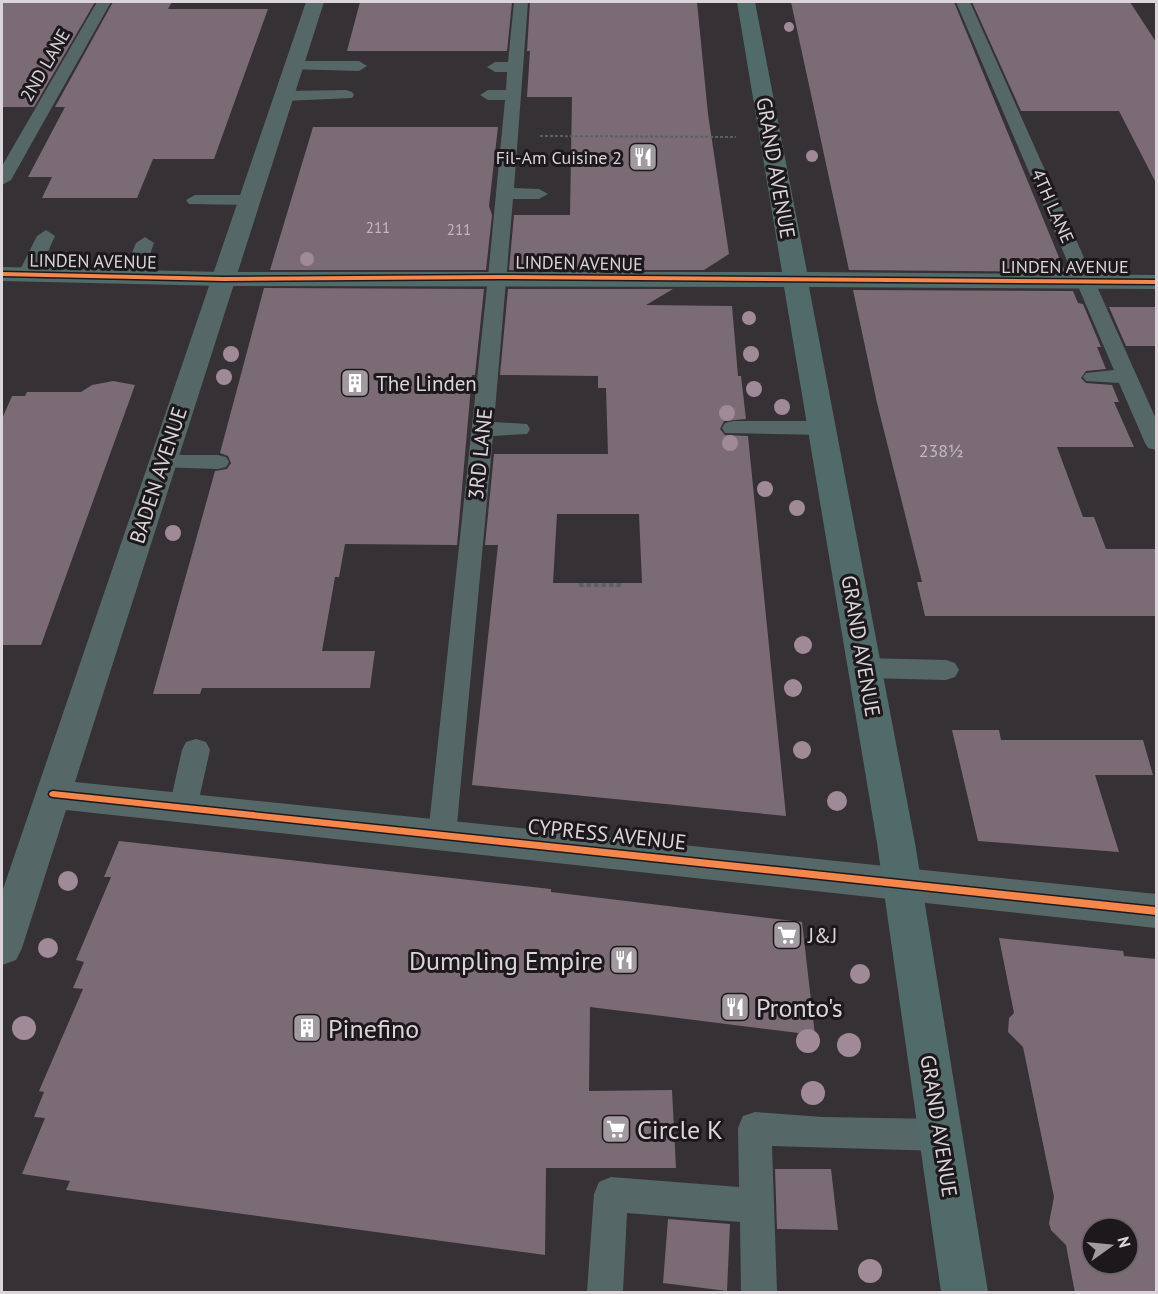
<svg xmlns="http://www.w3.org/2000/svg" width="1158" height="1294" viewBox="0 0 1158 1294" font-family="'PT Sans',sans-serif">
  <rect width="100%" height="100%" fill="#363134"/>
  <g fill="#7b6b74" fill-rule="evenodd">
    <polygon points="2,2 95,2 34,107 2,107"/>
    <polygon points="113,2 172,2 168,9 268,9 214,159 153,159 137,198 42,198 52,177 28,177 65,107 55,107"/>
    <polygon points="360,2 512,2 507,51 347,51"/>
    <polygon points="530,2 697,2 708,114 729,254 704,270 509,270 514,215 570,215 572,97 527,97 530,51 527,51"/>
    <polygon points="791,2 954,2 1065,272 849,270"/>
    <polygon points="972,2 1130,2 1156,42 1156,183 1119,111 1021,111"/>
    <polygon points="313,127 498,127 489,206 492,215 486,270 270,270"/>
    <polygon points="264,288 484,289 475,375 472,375 457,545 345,544 339,577 335,577 322,651 375,651 370,688 202,688 200,694 153,694 215,471 227,469 231,463 228,456 220,453"/>
    <path d="M508,289H673L646,305L732,306L738,376H741L746,419L724,421L720,429L725,435L748,436L786,816L472,785L498,545H485L494,454H608L606,388H598V376L500,375ZM557,514H639L642,583H553Z"/>
    <polygon points="853,290 1073,291 1078,303 1083,304 1101,347 1097,347 1106,369 1086,371 1081,378 1086,383 1112,385 1119,402 1114,402 1134,447 1057,447 1083,517 1094,517 1106,549 1156,549 1156,616 925,616 917,582 922,582 877,403"/>
    <polygon points="1109,307 1156,307 1156,346 1126,346"/>
    <polygon points="113,381 135,385 41,645 2,645 2,419 12,396 25,396 27,392 81,392 92,385"/>
    <polygon points="952,730 999,730 1001,740 1143,740 1153,775 1095,775 1119,852 978,841"/>
    <polygon points="119,841 551,889 551,892 802,922 815,1035 590,1007 589,1091 672,1090 676,1168 546,1168 545,1255 66,1190 70,1181 22,1174 45,1118 34,1117 44,1092 39,1091 83,989 73,988 84,962 76,960 111,877 104,877"/>
    <path d="M999,938L1123,951L1124,956L1156,959V1293H1075L1066,1245L1051,1230L1049,1223L1054,1197L1023,1047L1008,1032L1009,1018L1014,1013ZM1092,1228H1128V1264H1092Z"/>
    <polygon points="775,1169 831,1169 838,1230 777,1229"/>
    <polygon points="668,1219 730,1224 727,1291 663,1283"/>
  </g>
  <g fill="none" stroke-linecap="round" stroke-linejoin="round">
    <polyline stroke="#586263" stroke-width="2" stroke-dasharray="3 2" stroke-linecap="butt" points="540,136 736,137"/>
    <polyline stroke="#586263" stroke-width="4" stroke-dasharray="4.5 3" stroke-linecap="butt" points="579,585 623,585"/>
    <g fill="#556867" fill-rule="evenodd">
      <polygon points="97,2 111,2 11,180 2,185 2,166"/>
      <polygon points="514,2 528,2 514,188 539,189 548,194 539,199 513,199 494,422 527,424 530,429 527,434 493,436 456,835 452,843 442,847 432,843 428,835 488,277 505,100 488,100 480,95 488,90 506,90 507,72 495,72 487,67 495,62 508,62"/>
      <polygon points="956,2 970,2 1156,419 1156,450 1148,448 1145,443 1119,383 1086,381 1083,377 1086,373 1114,370"/>
      <polygon points="294,61 359,61 367,66 359,71 288,69 286,66"/>
      <polygon points="346,90 352,92 354,95 352,98 284,101 276,96 284,91"/>
      <polygon points="195,195 249,195 258,200 249,205 189,204 186,200"/>
      <polygon points="46,230 55,236 38,274 35,278 21,278 18,274 37,236"/>
      <polygon points="145,237 154,243 142,277 132,283 125,281 122,277 136,243"/>
      <polygon points="733,421 823,421 831,423 834,428 831,433 823,435 725,433 722,428 725,423"/>
      <polygon points="163,455 218,455 226,457 229,462 226,467 218,469 155,467 152,462 155,457"/>
      <polygon points="865,658 946,660 955,663 959,670 955,677 946,680 865,678 856,675 852,668 856,661"/>
      <polygon points="196,739 206,742 210,750 197,808 193,816 183,819 173,816 169,808 182,750 186,742"/>
      <polygon points="755,1112 822,1117 940,1119 952,1123 957,1135 952,1147 940,1151 772,1146 777,1292 741,1292 740,1222 627,1213 623,1292 587,1292 594,1194 599,1182 611,1177 739,1187 738,1128 743,1116"/>
    </g>
    <polygon fill="#556867" fill-rule="evenodd" points="306,2 324,2 75,782 1156,894 1156,928 66,810 22,948 16,960 2,965 2,892"/>
    <polygon fill="#506b69" fill-rule="evenodd" points="737,2 755,2 807,272 1156,275 1156,289 809,287 915,843 988,1292 941,1292 877,843 784,287 223,286 2,281 2,267 223,272 782,272"/>
    <g stroke="#1d181b" stroke-width="3">
      <g id="cycleway">
        <polygon points="2,272 223,277 498,275 1156,280 1156,284 498,279 223,281 2,276"/>
        <polygon points="53,791 1156,907 1156,915 53,797 50,796 49,794 50,792"/>
      </g>
    </g>
    <use href="#cycleway" fill="#f5874c" fill-rule="evenodd"/>
  </g>
  <g fill="#a18a97">
    <circle cx="789" cy="27" r="5"/>
    <circle cx="812" cy="156" r="6"/>
    <circle cx="307" cy="259" r="7"/>
    <circle cx="749" cy="318" r="7"/>
    <circle cx="231" cy="354" r="8"/>
    <circle cx="751" cy="354" r="8"/>
    <circle cx="224" cy="377" r="8"/>
    <circle cx="754" cy="389" r="8"/>
    <circle cx="782" cy="407" r="8"/>
    <circle cx="727" cy="413" r="8"/>
    <circle cx="730" cy="443" r="8"/>
    <circle cx="765" cy="489" r="8"/>
    <circle cx="797" cy="508" r="8"/>
    <circle cx="173" cy="533" r="8"/>
    <circle cx="803" cy="645" r="9"/>
    <circle cx="793" cy="688" r="9"/>
    <circle cx="802" cy="750" r="9"/>
    <circle cx="837" cy="801" r="10"/>
    <circle cx="68" cy="881" r="10"/>
    <circle cx="48" cy="948" r="10"/>
    <circle cx="860" cy="974" r="10"/>
    <circle cx="24" cy="1028" r="12"/>
    <circle cx="808" cy="1041" r="12"/>
    <circle cx="849" cy="1045" r="12"/>
    <circle cx="813" cy="1093" r="12"/>
    <circle cx="870" cy="1271" r="12"/>
  </g>
  <defs>
    <g id="restaurant-square" transform="scale(1.5)"><rect x="-9" y="-9" width="18" height="18" rx="4" fill="#a19b9f" stroke="#1d181b"/><path d="M-5-6h1v4h1v-4h1v4h1v-4h1v5L-1.5 .5V6h-2V.5L-5-1ZM5-6V6H3V1.5H1.5Q1.5-4 5-6Z" fill="#fff"/></g>
    <g id="building-square" transform="scale(1.5)"><rect x="-9" y="-9" width="18" height="18" rx="4" fill="#a19b9f" stroke="#1d181b"/><path d="M-4-6H4V6H1V3H-1V6H-4ZM-2.5-4.3h1.7v1.8h-1.7ZM.8-4.3h1.7v1.8H.8ZM-2.5-1h1.7V.8h-1.7ZM.8-1h1.7V.8H.8Z" fill="#fff"/></g>
    <g id="supermarket-square" transform="scale(1.5)"><rect x="-9" y="-9" width="18" height="18" rx="4" fill="#a19b9f" stroke="#1d181b"/><path d="M-6-5.5h2.5l.6 2H6L4.5 2H-2.5L-4.4-4H-6ZM-1.5 3.2a1.3 1.3 0 1 0 .1 0ZM3 3.2a1.3 1.3 0 1 0 .1 0Z" fill="#fff"/></g>
  </defs>
  <g fill-rule="evenodd">
    <use href="#restaurant-square" x="643" y="157"/>
    <use href="#building-square" x="355" y="383"/>
    <use href="#supermarket-square" x="787" y="935"/>
    <use href="#restaurant-square" x="624" y="960"/>
    <use href="#restaurant-square" x="735" y="1007"/>
    <use href="#building-square" x="307" y="1028"/>
    <use href="#supermarket-square" x="616" y="1129"/>
  </g>
  <g text-anchor="middle" dominant-baseline="central" stroke-width="6" stroke-linejoin="round" paint-order="stroke">
    <g font-size="15" fill="#c3babf">
      <text x="378" y="227">211</text>
      <text x="459" y="229">211</text>
    </g>
    <g font-size="18" fill="#dbd4d8" stroke="#1d181b">
      <text transform="translate(45 65) rotate(-60)">2ND LANE</text>
      <text transform="translate(1053 206) rotate(66)">4TH LANE</text>
      <text transform="translate(93 261) rotate(1)">LINDEN AVENUE</text>
      <text transform="translate(579 263) rotate(1)">LINDEN AVENUE</text>
      <text x="1065" y="266">LINDEN AVENUE</text>
    </g>
    <g font-size="18" fill="#dbd4d8" stroke="#1d181b" text-anchor="end">
      <text x="622" y="157">Fil-Am Cuisine 2</text>
    </g>
    <g font-size="18" fill="#c3babf">
      <text x="941" y="450">238½</text>
    </g>
    <g font-size="21" fill="#dbd4d8" stroke="#1d181b">
      <text transform="translate(776 168) rotate(80)">GRAND AVENUE</text>
      <text transform="translate(480 454) rotate(-84)">3RD LANE</text>
      <text transform="translate(158 475) rotate(-72)">BADEN AVENUE</text>
      <text transform="translate(861 646) rotate(80)">GRAND AVENUE</text>
      <text transform="translate(607 834) rotate(6)">CYPRESS AVENUE</text>
      <text transform="translate(939 1126) rotate(81)">GRAND AVENUE</text>
    </g>
    <g font-size="21" fill="#dbd4d8" stroke="#1d181b" text-anchor="start">
      <text x="376" y="383">The Linden</text>
      <text x="808" y="935">J&amp;J</text>
    </g>
    <g font-size="26" fill="#dbd4d8" stroke="#1d181b" text-anchor="start">
      <text x="603" y="960" text-anchor="end">Dumpling Empire</text>
      <text x="756" y="1007">Pronto's</text>
      <text x="328" y="1028">Pinefino</text>
      <text x="637" y="1129">Circle K</text>
    </g>
  </g>
  <rect width="1158" height="1294" fill="none" stroke="#dbd4d8" stroke-width="6"/>
  <g transform="translate(1110 1246) rotate(75)"><circle r="28" fill="#1d181b" stroke="#696367" stroke-width="1.5"/>
  <path d="M0-4.5L10 22L0 15L-10 22Z" fill="#a19b9f"/>
  <text y="-9" font-size="16" font-weight="bold" text-anchor="middle" fill="#dbd4d8">N</text>
  </g>
</svg>
